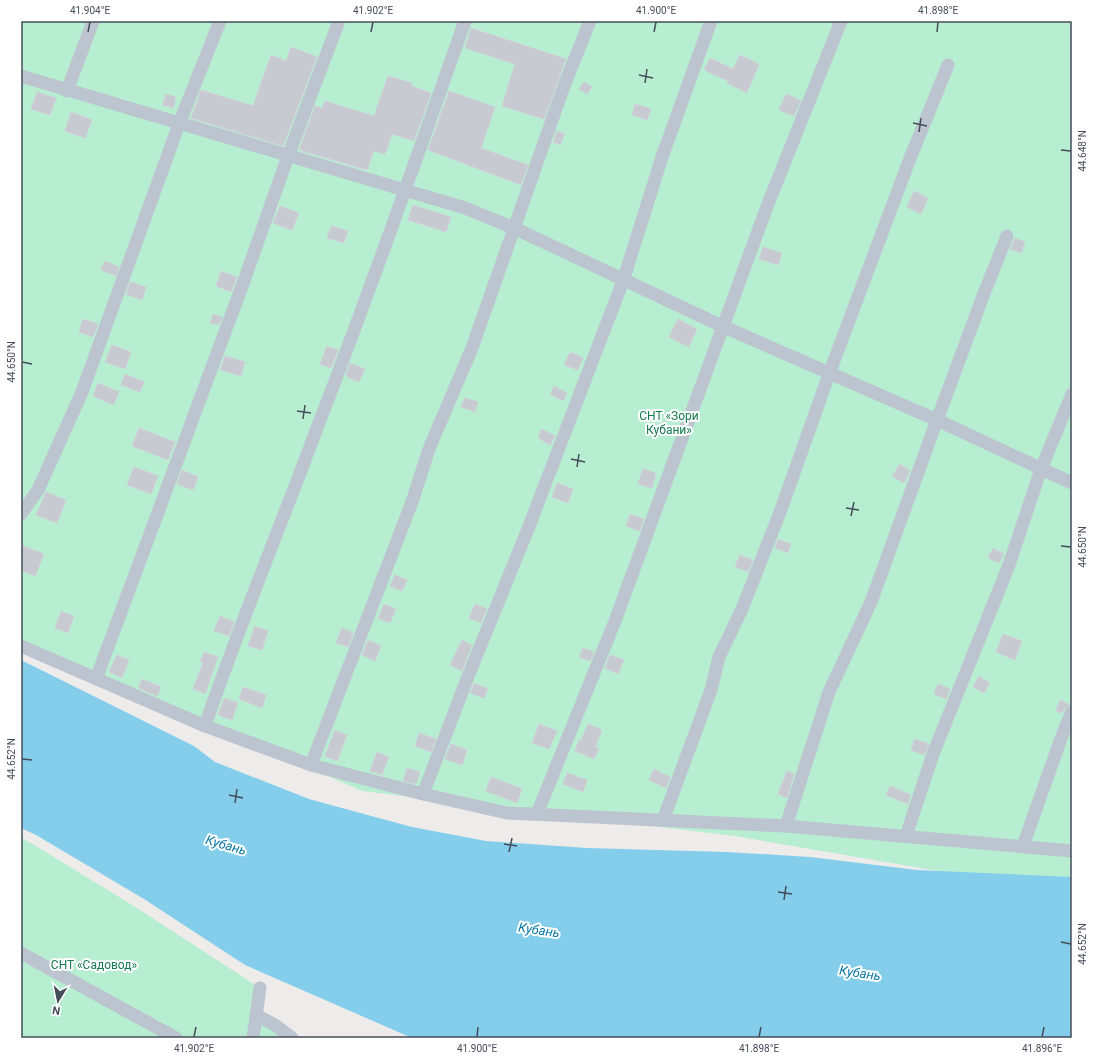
<svg xmlns="http://www.w3.org/2000/svg" width="1093" height="1059" viewBox="0 0 1093 1059" font-family="Roboto,sans-serif">
  <rect width="100%" height="100%" fill="#eeebeb"/>
  <g fill="#b7eed1">
    <polygon points="21,21 1072,21 1072,894 735,836 362,791 21,642"/>
    <polygon points="21,838 31,843 137,908 260,988 256,1015 292,1038 21,1038"/>
  </g>
  <polygon fill="#84ceec" points="21,660 194,746 215,762 309,799 412,827 486,841 587,848 727,852 810,857 917,870 1072,877 1072,1038 412,1038 245,965 144,899 36,835 21,828"/>
  <g fill="#c8cad1" stroke="#cfd1d8">
    <polygon points="471,28 566,59 544,119 502,106 515,64 465,48"/>
    <polygon points="291,47 317,57 283,146 191,118 201,90 253,106 271,55 286,61"/>
    <polygon points="740,55 759,64 747,93 727,83 728,81 704,70 710,58 733,69"/>
    <polygon points="388,76 412,83 411,86 431,93 414,141 392,134 385,154 374,151 367,170 299,150 315,106 322,108 325,101 374,116"/>
    <polygon points="584,82 592,87 587,94 579,89"/>
    <polygon points="449,91 495,107 481,148 528,165 521,185 428,150"/>
    <polygon points="37,92 56,98 50,115 31,109"/>
    <polygon points="166,94 176,97 173,108 162,105"/>
    <polygon points="786,94 801,101 794,116 779,110"/>
    <polygon points="635,104 651,109 647,120 632,115"/>
    <polygon points="71,112 92,120 85,138 65,131"/>
    <polygon points="557,131 565,134 560,145 553,142"/>
    <polygon points="914,191 928,198 921,214 907,207"/>
    <polygon points="413,205 451,217 446,232 408,220"/>
    <polygon points="280,206 299,213 292,230 273,223"/>
    <polygon points="331,226 348,231 344,243 327,238"/>
    <polygon points="1015,238 1025,242 1021,253 1010,249"/>
    <polygon points="763,247 782,253 778,265 759,259"/>
    <polygon points="105,261 119,267 116,276 101,270"/>
    <polygon points="221,271 237,277 231,292 216,286"/>
    <polygon points="130,282 146,287 142,300 126,294"/>
    <polygon points="213,314 222,317 219,325 210,323"/>
    <polygon points="83,319 98,324 93,337 79,332"/>
    <polygon points="678,319 697,329 689,347 669,337"/>
    <polygon points="112,345 131,352 125,369 105,362"/>
    <polygon points="327,346 338,350 331,368 320,364"/>
    <polygon points="570,352 583,358 578,370 564,365"/>
    <polygon points="225,356 245,362 241,376 220,370"/>
    <polygon points="350,363 365,369 359,382 347,377 347,375 346,374"/>
    <polygon points="125,374 144,382 140,392 121,385"/>
    <polygon points="98,383 119,392 113,405 93,396"/>
    <polygon points="554,386 567,393 563,401 550,394"/>
    <polygon points="465,398 478,402 475,412 461,407"/>
    <polygon points="139,428 175,442 168,460 132,446"/>
    <polygon points="542,429 555,436 550,445 538,438"/>
    <polygon points="900,464 910,471 904,483 892,476"/>
    <polygon points="134,467 158,476 151,494 127,485"/>
    <polygon points="643,469 656,473 652,488 638,484"/>
    <polygon points="182,470 198,477 193,490 177,484"/>
    <polygon points="557,483 573,489 568,503 552,497"/>
    <polygon points="46,492 66,500 57,523 36,515"/>
    <polygon points="630,514 644,519 640,531 626,526"/>
    <polygon points="778,539 791,544 788,553 775,548"/>
    <polygon points="21,545 44,554 35,576 21,570"/>
    <polygon points="993,548 1004,554 999,563 988,558"/>
    <polygon points="740,555 753,560 748,572 735,567"/>
    <polygon points="395,575 407,580 402,591 390,586"/>
    <polygon points="384,604 396,609 390,623 378,618"/>
    <polygon points="475,604 487,609 481,623 469,618"/>
    <polygon points="61,611 74,616 68,633 55,628"/>
    <polygon points="220,616 234,622 229,636 214,631"/>
    <polygon points="255,626 268,631 262,650 248,646"/>
    <polygon points="342,628 353,633 348,647 336,643"/>
    <polygon points="1003,634 1022,641 1015,660 996,652"/>
    <polygon points="368,640 381,646 375,661 362,655"/>
    <polygon points="462,640 472,645 462,671 450,665"/>
    <polygon points="583,648 594,652 590,661 579,657"/>
    <polygon points="204,652 218,657 205,694 193,689 203,663 200,662"/>
    <polygon points="117,655 129,660 122,678 109,672"/>
    <polygon points="610,655 624,660 618,674 605,668"/>
    <polygon points="979,676 990,683 984,693 973,687"/>
    <polygon points="142,679 161,687 157,696 138,688"/>
    <polygon points="474,683 488,689 484,698 470,693"/>
    <polygon points="938,684 950,689 946,699 934,694"/>
    <polygon points="243,687 266,695 262,708 239,699"/>
    <polygon points="224,698 238,703 232,720 218,715"/>
    <polygon points="1060,700 1069,704 1065,708 1062,713 1056,711"/>
    <polygon points="539,724 557,731 549,749 532,743"/>
    <polygon points="588,724 602,730 595,747 599,748 594,759 575,751 579,740 581,741"/>
    <polygon points="335,730 347,735 337,761 325,756"/>
    <polygon points="419,733 436,739 431,752 415,746"/>
    <polygon points="915,739 929,744 924,755 911,750"/>
    <polygon points="451,744 467,750 462,765 445,759"/>
    <polygon points="377,752 389,757 382,775 370,771"/>
    <polygon points="407,768 420,772 416,784 403,781"/>
    <polygon points="654,769 670,777 666,788 649,780"/>
    <polygon points="787,771 794,774 787,798 778,794"/>
    <polygon points="567,773 587,780 583,792 563,784"/>
    <polygon points="491,777 522,789 517,803 486,791"/>
    <polygon points="890,786 911,795 908,804 886,795"/>
  </g>
  <g fill="none" stroke-linecap="round" stroke-linejoin="round">
    <g stroke="#bcc5cf" stroke-width="13">
      <polyline points="21,76 465,208 514,228 724,327 937,420 1072,483"/>
      <polyline points="67,91 93,21"/>
      <polyline points="21,514 38,490 82,392 179,124 220,21"/>
      <polyline points="21,646 205,726 311,765 423,794 507,813 786,826 1072,851"/>
      <polyline points="96,679 244,281 288,156 339,21"/>
      <path d="M205,726C238,628 278,533 314,436C367,299 416,160 465,21"/>
      <polyline points="311,765 412,502 429,449 472,348 564,86 590,21"/>
      <polyline points="423,794 467,679 528,529 623,281 662,157 711,21"/>
      <polyline points="537,814 615,621 768,204 841,21"/>
      <polyline points="663,820 711,690 719,657 742,609 782,507 829,374 909,161 948,65"/>
      <polyline points="786,826 829,692 871,602 937,420 983,296 1007,236"/>
      <polyline points="906,836 933,754 1009,565 1041,469 1072,394"/>
      <polyline points="1023,846 1063,733 1072,711"/>
      <polyline points="21,953 176,1038"/>
      <polyline points="256,1015 275,1025 292,1038"/>
      <polyline points="253,1038 260,988"/>
    </g>
  </g>
  <path fill="none" stroke="#444d59" stroke-width="1.5" d="M88,32L90,22M371,32L373,22M654,32L656,22M937,32L938,22M639,75L653,78M645,83L647,69M913,123L927,126M919,132L921,118M1061,150L1071,151M22,362L32,364M297,411L311,413M303,419L305,405M571,459L585,462M577,467L579,454M846,508L859,510M851,516L854,502M1061,546L1071,547M22,759L32,760M229,795L243,798M235,803L237,789M504,844L517,846M509,852L512,838M778,892L792,894M784,900L786,886M1061,942L1071,944M194,1037L196,1027M477,1037L478,1027M759,1037L761,1027M1042,1037L1044,1027"/>
  <g text-anchor="middle" dominant-baseline="central" stroke-width="4" stroke-linejoin="round" paint-order="stroke">
    <g font-size="12" fill="#157a4f" stroke="#fff">
      <text x="669" y="416">СНТ «Зори<tspan x="669" dy="14">Кубани»</tspan></text>
      <text x="94" y="965">СНТ «Садовод»</text>
    </g>
    <g font-size="13" font-style="italic" fill="#0a79a6" stroke="#fff">
      <text transform="translate(226 845) rotate(16)">Кубань</text>
      <text transform="translate(539 930) rotate(8)">Кубань</text>
      <text transform="translate(860 973) rotate(8)">Кубань</text>
    </g>
  </g>
  <rect width="1093" height="1059" fill="none" stroke="#ffffff" stroke-width="44"/>
  <g transform="translate(58 1001) rotate(190)" stroke="#ffffff" stroke-width="3" paint-order="stroke">
  <path d="M0-3L7 15L0 10L-7 15Z" fill="#444d59"/>
  <text y="-6" font-size="11" font-weight="bold" text-anchor="middle" fill="#444d59">N</text>
  </g>
  <rect x="22" y="22" width="1049" height="1015" fill="none" stroke="#444d59" stroke-width="1.5"/>
  <g font-size="10" text-anchor="middle" fill="#444d59">
    <text x="90" y="14">41.904°E</text>
    <text x="373" y="14">41.902°E</text>
    <text x="656" y="14">41.900°E</text>
    <text x="938" y="14">41.898°E</text>
    <text transform="translate(1082 151) rotate(-90)" y="4">44.648°N</text>
    <text transform="translate(11 362) rotate(-90)" y="4">44.650°N</text>
    <text transform="translate(1082 547) rotate(-90)" y="4">44.650°N</text>
    <text transform="translate(11 759) rotate(-90)" y="4">44.652°N</text>
    <text transform="translate(1082 944) rotate(-90)" y="4">44.652°N</text>
    <text x="194" y="1052">41.902°E</text>
    <text x="477" y="1052">41.900°E</text>
    <text x="759" y="1052">41.898°E</text>
    <text x="1042" y="1052">41.896°E</text>
  </g>
</svg>
